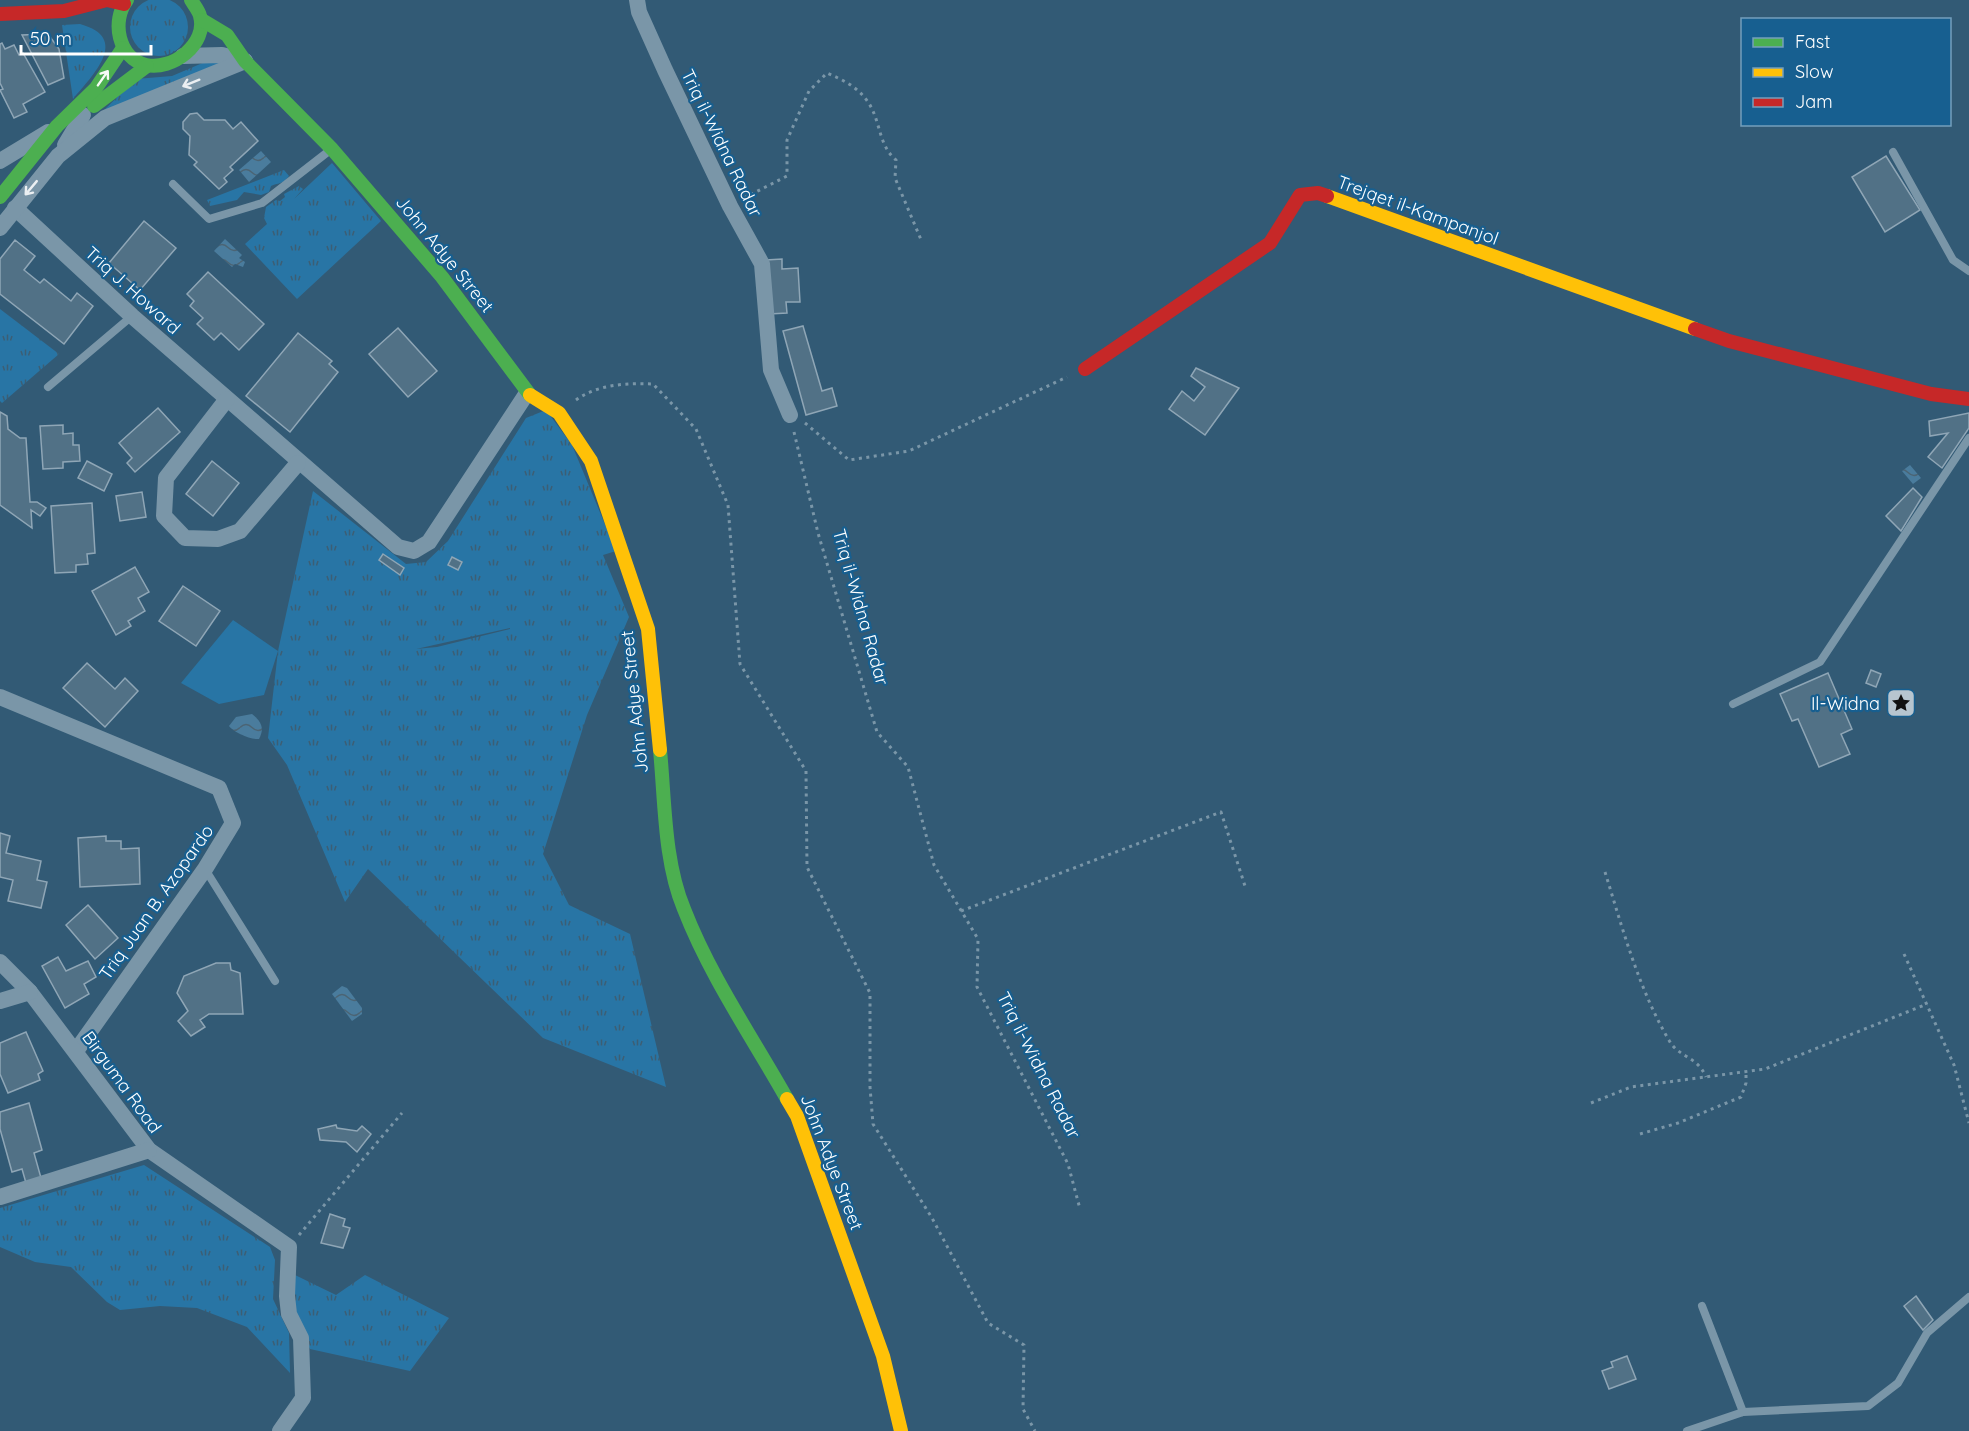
<svg xmlns="http://www.w3.org/2000/svg" width="1969" height="1431" viewBox="0 0 1969 1431" font-family="Quicksand,sans-serif">
  <defs>
    <pattern id="grass-tufts" width="24" height="20" patternUnits="userSpaceOnUse" patternTransform="scale(1.5)"><rect width="24" height="20" fill="#2875a5"/><path d="M3 7l-1-3M5 7V3M7 7l1-3M15 17l-1-3M17 17v-4M19 17l1-3" fill="none" stroke="#3c5e74"/></pattern>
    <pattern id="water-waves" width="16" height="10" patternUnits="userSpaceOnUse" patternTransform="scale(1.5)"><rect width="16" height="10" fill="#4a7c9d"/><path d="M0 5q4-4 8 0t8 0" fill="none" stroke="#4b6474"/></pattern>
  </defs>
  <rect width="100%" height="100%" fill="#325a75"/>
  <g fill="url(#grass-tufts)" fill-rule="evenodd">
    <circle cx="159" cy="27" r="29"/>
    <path d="M80,24C131,38 93,75 73,99L62,25Z"/>
    <polygon points="212,59 227,61 101,113 136,79 172,76"/>
    <polygon points="332,163 381,221 297,299 245,244 267,224 264,218 266,207 276,200 280,201 285,197 284,194 299,186 303,189 294,199"/>
    <path d="M284,170L289,176C284,184 277,183 271,186L269,192L261,195L244,192L237,200L210,206L207,200Z"/>
    <polygon points="0,309 59,354 2,403 0,401"/>
    <path d="M546,410L572,445L616,551L603,555L629,617L587,715L543,854L569,905L630,934L666,1087L543,1038L368,869L345,902L287,765L268,738L278,651L313,491L406,564L426,562L448,541L526,418ZM510,629L437,647L416,649L510,628Z"/>
    <polygon points="144,1165 270,1247 275,1260 273,1299 289,1333 290,1373 247,1327 197,1308 160,1306 120,1310 107,1302 71,1267 35,1262 0,1247 0,1208"/>
    <polygon points="295,1275 336,1295 365,1275 449,1318 410,1371 310,1349 293,1314"/>
  </g>
  <polygon fill="#2875a5" points="233,620 278,651 264,695 219,704 181,683"/>
  <g fill="url(#water-waves)">
    <polygon points="261,151 271,162 249,182 239,170"/>
    <polygon points="225,239 242,255 239,258 245,262 243,267 235,264 232,267 214,251"/>
    <polygon points="1910,465 1921,478 1913,484 1902,471"/>
    <path d="M252,714C261,721 265,728 259,739C251,740 233,732 229,726L236,717Z"/>
    <polygon points="342,986 347,988 362,1008 362,1014 352,1021 332,994"/>
  </g>
  <g fill="#517186" stroke="#8fa6b6" stroke-width="1.5">
    <polygon points="48,34 59,49 64,78 48,85 22,35"/>
    <polygon points="2,43 5,49 14,45 19,55 23,53 45,92 23,104 27,112 14,118 0,90 3,89 0,83 0,44"/>
    <polygon points="197,113 204,120 225,120 233,129 241,122 258,141 230,167 233,170 224,178 227,182 219,189 194,165 197,162 189,155 190,136 183,129 183,122 190,114"/>
    <polygon points="1886,156 1920,210 1885,232 1852,177"/>
    <polygon points="144,221 176,248 140,290 109,263"/>
    <polygon points="15,240 35,256 24,270 40,283 44,279 71,301 77,293 93,306 64,344 0,294 0,259"/>
    <polygon points="782,259 782,269 798,268 800,302 786,302 787,313 769,314 766,260"/>
    <polygon points="208,272 264,324 239,350 221,333 214,340 197,324 203,318 190,306 194,301 187,294"/>
    <polygon points="803,326 822,391 832,388 837,406 806,415 783,331"/>
    <polygon points="398,328 437,371 408,397 369,354"/>
    <polygon points="298,333 332,361 329,364 338,372 290,432 246,396"/>
    <polygon points="1196,368 1239,388 1205,435 1169,409 1182,391 1194,401 1205,387 1191,376"/>
    <polygon points="158,408 180,432 135,472 127,463 132,458 119,443"/>
    <polygon points="0,412 7,416 8,429 20,438 26,438 30,502 37,502 46,508 40,516 31,510 32,528 0,505"/>
    <polygon points="1969,413 1969,428 1942,468 1928,457 1948,433 1930,436 1929,421"/>
    <polygon points="63,425 63,434 73,433 73,445 79,445 80,461 63,462 63,468 43,469 40,426"/>
    <polygon points="87,461 112,474 104,491 78,478"/>
    <polygon points="212,461 239,483 213,516 186,494"/>
    <polygon points="1913,488 1922,497 1901,531 1886,516"/>
    <polygon points="142,492 146,517 120,521 116,496"/>
    <polygon points="92,503 95,553 87,554 88,564 76,565 76,572 55,573 51,506"/>
    <polygon points="383,554 404,568 400,575 379,560"/>
    <polygon points="452,557 462,562 458,570 448,565"/>
    <polygon points="135,567 149,592 138,598 145,611 128,621 131,626 116,635 92,591"/>
    <polygon points="183,586 220,611 196,646 159,621"/>
    <polygon points="87,663 115,689 125,678 138,691 105,727 63,688"/>
    <polygon points="1871,670 1881,674 1876,687 1866,683"/>
    <polygon points="1828,673 1852,729 1841,734 1850,754 1819,767 1798,719 1792,721 1780,694"/>
    <polygon points="0,833 10,836 6,853 41,861 37,880 47,882 41,908 8,901 13,880 0,877"/>
    <polygon points="106,836 106,841 121,841 121,849 139,848 140,884 80,887 78,838"/>
    <polygon points="88,905 118,938 95,959 66,925"/>
    <polygon points="58,957 66,971 88,961 96,977 84,984 89,994 65,1008 42,966"/>
    <polygon points="216,963 230,963 231,970 240,973 243,1014 209,1014 200,1020 205,1027 191,1036 178,1021 188,1011 177,993 184,976"/>
    <polygon points="26,1032 43,1071 38,1074 40,1080 8,1093 0,1074 0,1043"/>
    <polygon points="29,1103 42,1150 34,1153 41,1178 26,1183 22,1169 12,1172 0,1129 0,1112"/>
    <polygon points="336,1125 337,1128 357,1131 362,1126 371,1134 357,1152 346,1142 320,1140 318,1129"/>
    <polygon points="330,1214 345,1219 343,1226 350,1228 343,1248 321,1243"/>
    <polygon points="1916,1296 1933,1320 1923,1330 1904,1306"/>
    <polygon points="1627,1356 1636,1379 1609,1389 1602,1371 1613,1367 1611,1362"/>
  </g>
  <g fill="none" stroke-linecap="round" stroke-linejoin="round">
    <g stroke="#7a96a8" stroke-width="3" stroke-dasharray="3 4.5" stroke-linecap="butt">
      <path d="M744,198L787,176V140L809,91L827,73C843,80 858,87 868,102C881,121 878,145 896,160L895,178L922,242"/>
      <path d="M576,400C598,384 627,383 653,384L696,429L728,505L740,664L806,771L807,867L870,993V1087L873,1124L932,1218L988,1323L1024,1345L1023,1409L1035,1431"/>
      <polyline points="805,423 849,460 909,451 1067,377"/>
      <polyline points="794,432 818,533 877,732 908,767 934,865 978,939 977,987 1068,1164 1080,1209"/>
      <path d="M1605,872C1623,930 1639,990 1670,1042C1679,1057 1698,1057 1706,1077"/>
      <polyline points="961,911 1221,812 1245,886"/>
      <polyline points="1904,954 1954,1065 1969,1123"/>
      <polyline points="1591,1103 1631,1087 1765,1069 1927,1004"/>
      <polyline points="1640,1134 1678,1123 1741,1097 1746,1083 1746,1072"/>
      <polyline points="299,1235 402,1113"/>
    </g>
    <g stroke="#7a96a8" stroke-width="8">
      <polyline points="1893,152 1953,260 1969,271"/>
      <polyline points="173,184 209,219 262,203 329,151"/>
      <polyline points="48,387 132,316"/>
      <polyline points="1733,704 1820,662 1969,438"/>
      <polyline points="205,869 275,981"/>
      <polyline points="1702,1306 1743,1412"/>
      <polyline points="1687,1431 1743,1412 1868,1406 1898,1383 1927,1333 1969,1297"/>
    </g>
    <g stroke="#7a96a8" stroke-width="16">
      <polyline points="637,0 639,12 665,70 730,206 762,264 771,370 790,415"/>
      <polyline points="183,56 222,55 245,61"/>
      <polyline points="65,145 83,115"/>
      <polyline points="0,161 48,132"/>
      <polyline points="15,208 132,316 398,547 414,551 429,542 527,393"/>
      <polyline points="0,228 58,156 105,118 245,61"/>
      <polyline points="227,399 166,478 164,516 185,538 218,539 240,531 298,463"/>
      <polyline points="0,697 219,788 233,823 205,869 76,1051"/>
      <polyline points="0,962 30,992 149,1150 289,1247 287,1296 289,1314 301,1338 303,1398 280,1431"/>
      <polyline points="0,1001 30,992"/>
      <polyline points="0,1197 149,1150"/>
    </g>
    <g stroke="#4caf50" stroke-width="14">
      <path d="M127,0C111,21 118,58 146,65C172,71 208,44 200,16C199,11 194,5 191,0"/>
      <polyline points="202,20 227,35 245,61 332,149 442,277 530,395"/>
      <polyline points="94,106 147,66"/>
      <polyline points="0,197 57,126 96,88 123,48"/>
      <path d="M660,750C665,802 664,861 684,909C710,976 752,1037 787,1099"/>
    </g>
    <g stroke="#ffc107" stroke-width="14">
      <polyline points="1327,196 1695,329"/>
      <polyline points="530,395 559,413 591,461 648,629 660,750"/>
      <polyline points="787,1099 797,1116 883,1356 901,1431"/>
    </g>
    <g stroke="#c62828" stroke-width="14">
      <polyline points="0,14 64,11 107,0 124,4"/>
      <polyline points="1695,329 1729,341 1931,394 1969,399"/>
      <polyline points="1085,369 1270,243 1300,195 1318,193 1327,196"/>
    </g>
  </g>
  <defs><path id="oneway-shaft" d="M-6 0H5M1.5-3L5.5 0L1.5 3" fill="none" stroke-width="1.6" stroke-linecap="round" stroke-linejoin="round" transform="scale(1.5)"/></defs>
  <use stroke="#f6fbf6" href="#oneway-shaft" transform="translate(103 78) rotate(-55)"/>
  <g stroke="#ebeff2">
    <use href="#oneway-shaft" transform="translate(191 83) rotate(158)"/>
    <use href="#oneway-shaft" transform="translate(31 188) rotate(130)"/>
  </g>
  <defs>
    <g id="sight-square" transform="scale(1.5)"><rect x="-9" y="-9" width="18" height="18" rx="4" fill="#b7c5cf" stroke="#175f90"/><path d="M0-6L1.8-2.2L6-1.7L2.9 1.2L3.7 5.4L0 3.3L-3.7 5.4L-2.9 1.2L-6-1.7L-1.8-2.2Z" fill="#111"/></g>
  </defs>
  <g fill-rule="evenodd">
    <use href="#sight-square" x="1901" y="703"/>
  </g>
  <g text-anchor="middle" dominant-baseline="central" stroke-width="4.5" stroke-linejoin="round" paint-order="stroke">
    <g font-size="18" fill="#fff" stroke="#175f90">
      <text transform="translate(722 143) rotate(64)">Triq il-Widna Radar</text>
      <text transform="translate(1418 210) rotate(20)">Trejqet il-Kampanjol</text>
      <text transform="translate(445 254) rotate(51)">John Adye Street</text>
      <text transform="translate(133 290) rotate(42)">Triq J. Howard</text>
      <text transform="translate(861 607) rotate(74)">Triq il-Widna Radar</text>
      <text transform="translate(634 702) rotate(-96)">John Adye Street</text>
      <text transform="translate(156 902) rotate(-55)">Triq Juan B. Azopardo</text>
      <text transform="translate(1039 1065) rotate(63)">Triq il-Widna Radar</text>
      <text transform="translate(122 1082) rotate(54)">Birguma Road</text>
      <text transform="translate(832 1162) rotate(69)">John Adye Street</text>
    </g>
    <g font-size="18" fill="#fff" stroke="#175f90" text-anchor="end">
      <text x="1880" y="703">Il-Widna</text>
    </g>
  </g>
  <rect x="1741" y="18" width="210" height="108" fill="#175f90" stroke="#749fbc" stroke-width="1.5"/>
  <rect x="1753" y="38" width="30" height="9" fill="#4caf50" stroke="#749fbc" stroke-width="1.5"/>
  <text x="1795" y="48" font-size="18" fill="#ffffff">Fast</text>
  <rect x="1753" y="68" width="30" height="9" fill="#ffc107" stroke="#749fbc" stroke-width="1.5"/>
  <text x="1795" y="78" font-size="18" fill="#ffffff">Slow</text>
  <rect x="1753" y="98" width="30" height="9" fill="#c62828" stroke="#749fbc" stroke-width="1.5"/>
  <text x="1795" y="108" font-size="18" fill="#ffffff">Jam</text>
  <path d="M21 45v9h130v-9" fill="none" stroke="#ffffff" stroke-width="3"/>
  <text x="30" y="45" font-size="18" fill="#ffffff" stroke="#175f90" stroke-width="4.5" paint-order="stroke">50 m</text>
</svg>
